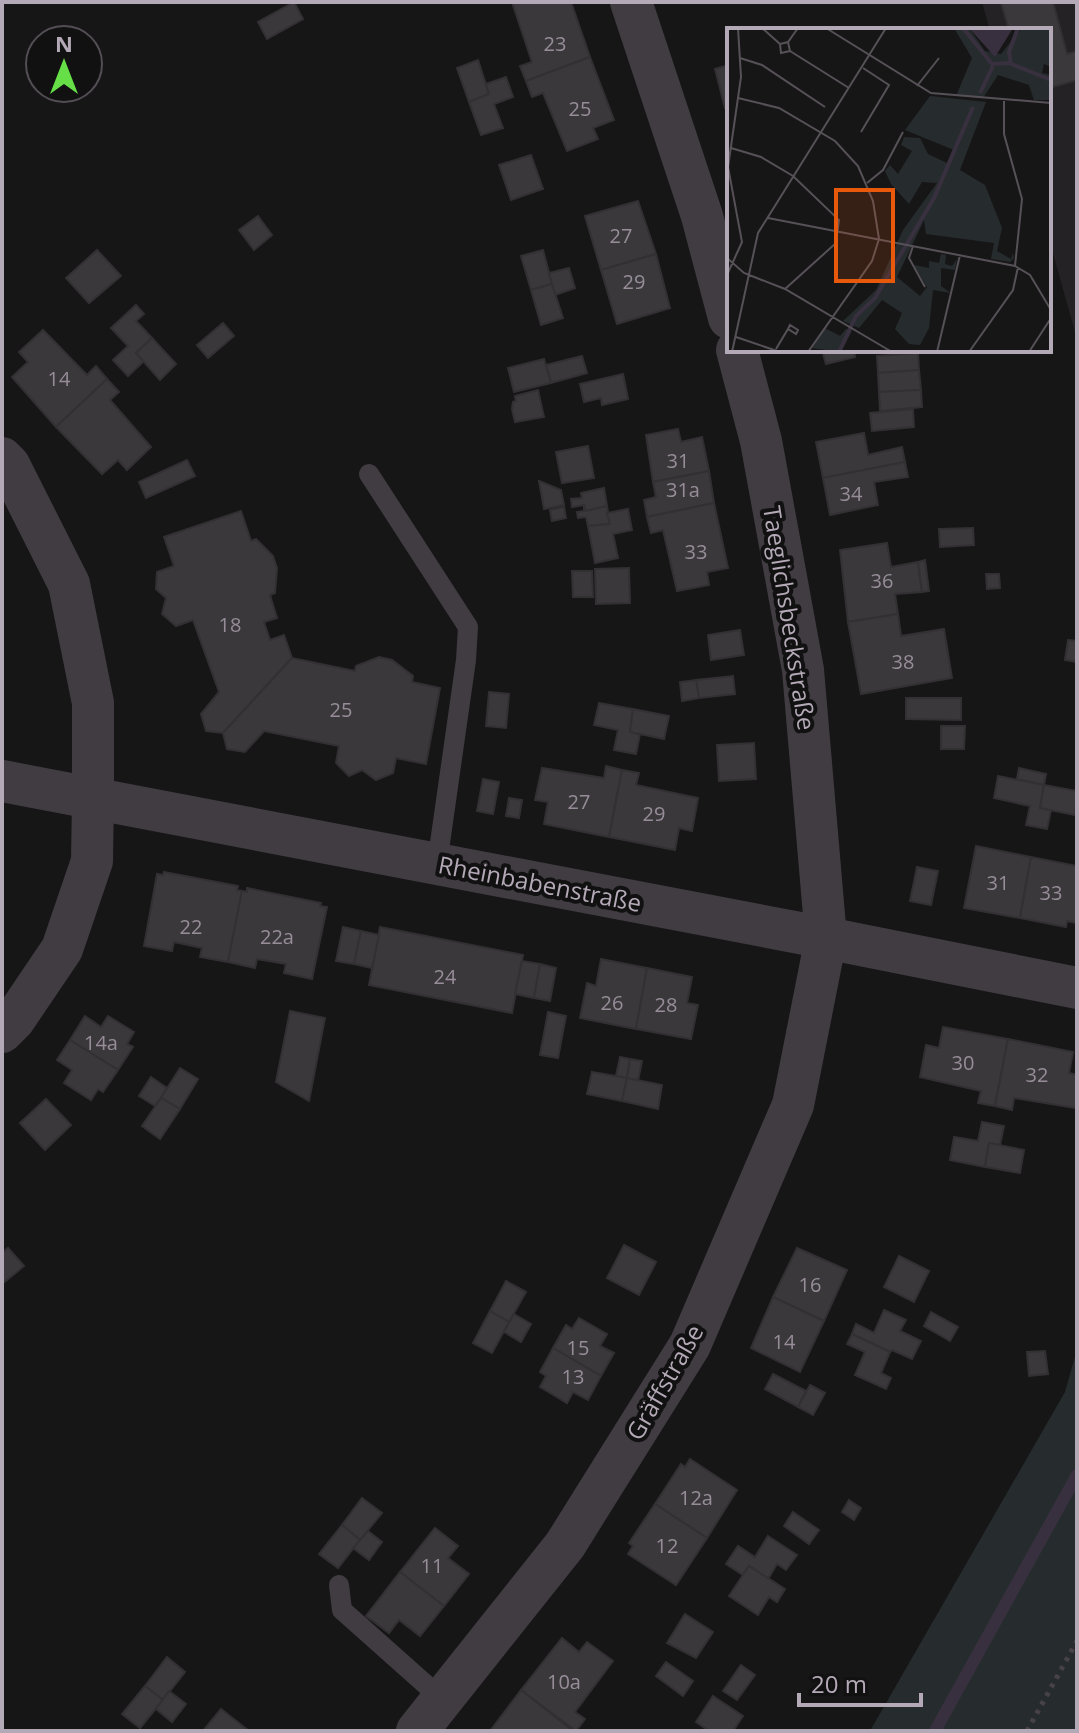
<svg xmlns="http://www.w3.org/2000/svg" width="1079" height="1733" viewBox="0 0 1079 1733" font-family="'Open Sans',sans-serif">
  <rect width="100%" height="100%" fill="#171617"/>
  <polygon fill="#242224" points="982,2 1077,2 1077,339 1049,239 1049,30 990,30"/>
  <polygon fill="#262c2e" points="1077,1350 1077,1731 870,1731 1065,1392"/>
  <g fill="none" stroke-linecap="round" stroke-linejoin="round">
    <polyline stroke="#39303f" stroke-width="12" points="935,1731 1077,1475"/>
  </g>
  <g fill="#3b383c" stroke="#333033" stroke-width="2">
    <polygon points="294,2 303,19 267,39 258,22"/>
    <polygon points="512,2 571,2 590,57 526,81 520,66 532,62"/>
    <polygon points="1001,2 1053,2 1067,54 1077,51 1077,80 1049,88 1049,30 1009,30"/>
    <polygon points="590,57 614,120 593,128 598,139 567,151 543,93 532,97 526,81"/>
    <polygon points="478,60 489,94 469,102 457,68"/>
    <polygon points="729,65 729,107 725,108 715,69"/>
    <polygon points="506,77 513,97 494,104 503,128 481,135 469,102 489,94 486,84"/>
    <polygon points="531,155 543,189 511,200 499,165"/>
    <polygon points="638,201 656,254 601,270 585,216"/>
    <polygon points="258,216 272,235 254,250 239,230"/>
    <polygon points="97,250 121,276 89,303 66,278"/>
    <polygon points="543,250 552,284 531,290 521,256"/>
    <polygon points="656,254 670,308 617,324 601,270"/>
    <polygon points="569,268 575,288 555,295 549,273"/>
    <polygon points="552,284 563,318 541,325 531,290"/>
    <polygon points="136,305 144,314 136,321 152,338 136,353 144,361 128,376 113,360 128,346 111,328"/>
    <polygon points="223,323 234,336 208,358 197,345"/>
    <polygon points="43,330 87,375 96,366 107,379 56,427 12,377 28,362 19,352"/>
    <polygon points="152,338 176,364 160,380 136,353"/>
    <polygon points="822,350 854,350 855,357 826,364"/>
    <polygon points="918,353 919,370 878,373 877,356"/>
    <polygon points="582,356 587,373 551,383 546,365"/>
    <polygon points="544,359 551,383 514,392 508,368"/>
    <polygon points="919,370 921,390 879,392 878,373"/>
    <polygon points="623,374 628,399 602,405 601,398 584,402 580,384"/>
    <polygon points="107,379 119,392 110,400 151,447 127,470 118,460 102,474 56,427"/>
    <polygon points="538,390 544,417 515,422 512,409 513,402 516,401 515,396"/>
    <polygon points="921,390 922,407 880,411 879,392"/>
    <polygon points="913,409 914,427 872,431 870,413"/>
    <polygon points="678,429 681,442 702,437 709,471 653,482 646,435"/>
    <polygon points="864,433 868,455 902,447 905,462 823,478 816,442"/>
    <polygon points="588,446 594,478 562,483 556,452"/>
    <polygon points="187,460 195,476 146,498 139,482"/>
    <polygon points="905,462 908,477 874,482 878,505 830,515 823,478"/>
    <polygon points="709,471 714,503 647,517 644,500 656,497 653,482"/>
    <polygon points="539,481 561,490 564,505 544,509"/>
    <polygon points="604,488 607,506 586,511 584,505 572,507 571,499 582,498 581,493"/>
    <polygon points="714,503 728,568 707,572 709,585 677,591 663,530 651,533 647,517"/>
    <polygon points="584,505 586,511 607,506 610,524 588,526 586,517 578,518 577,512 584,511"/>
    <polygon points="564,507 566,518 552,521 550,510"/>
    <polygon points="628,509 632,530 613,534 618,558 595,563 588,526 610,524 607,513"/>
    <polygon points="241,511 251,541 256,539 273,556 277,568 275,593 270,595 277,618 264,622 270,640 284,635 292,658 223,733 206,731 201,714 219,692 193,620 176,626 162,614 166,598 156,589 157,572 174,566 164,537"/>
    <polygon points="973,528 974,545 940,547 939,529"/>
    <polygon points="887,543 891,567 918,562 922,592 895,594 898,614 848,622 840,550"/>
    <polygon points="925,560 929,591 922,592 918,562"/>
    <polygon points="629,568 630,603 596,604 595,569"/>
    <polygon points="572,571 592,571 593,597 573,597"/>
    <polygon points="986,574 999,574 1000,588 987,589"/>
    <polygon points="898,614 901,636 944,629 952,678 861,694 848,622"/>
    <polygon points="740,630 744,655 711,660 708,635"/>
    <polygon points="1068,640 1077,641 1077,662 1065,660"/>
    <polygon points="379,657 392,660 413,676 412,682 440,688 426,764 396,758 393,773 376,780 362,770 349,776 336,763 339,746 264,731 245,752 227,749 223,733 292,658 355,671 356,666"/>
    <polygon points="733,676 735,694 699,698 696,680"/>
    <polygon points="696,680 699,698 682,701 680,682"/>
    <polygon points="489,692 509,694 506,728 486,726"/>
    <polygon points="906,698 961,698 961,720 906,719"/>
    <polygon points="599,703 633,709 630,732 640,734 636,754 614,750 618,730 594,725"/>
    <polygon points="633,709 669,716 664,739 630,732"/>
    <polygon points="941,726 965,726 964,749 941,749"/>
    <polygon points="754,743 756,779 719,781 717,745"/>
    <polygon points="606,766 622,770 609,837 544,824 548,802 535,800 542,768 604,778"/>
    <polygon points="1019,768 1046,774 1044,785 1017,779"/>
    <polygon points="622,770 639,773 636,785 698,798 692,831 679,828 675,850 609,837"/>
    <polygon points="998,776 1044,785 1040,808 1051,810 1047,829 1026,825 1030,806 994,798"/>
    <polygon points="483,779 499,782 493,814 477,811"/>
    <polygon points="1044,785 1077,791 1075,815 1040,808"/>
    <polygon points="509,798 522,800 519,818 506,816"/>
    <polygon points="976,846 1031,857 1020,918 964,908"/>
    <polygon points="1031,857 1077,866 1076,923 1067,921 1066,927 1020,918"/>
    <polygon points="917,867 938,871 931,905 910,901"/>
    <polygon points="164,872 238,886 237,890 242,891 228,962 200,957 202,948 174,942 172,951 144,946 157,874 163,875"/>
    <polygon points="247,888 321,903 320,906 327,907 312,979 284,973 286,964 257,959 255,968 228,962 242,891 247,892"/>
    <polygon points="343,927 361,931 354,964 336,961"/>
    <polygon points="380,927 523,955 512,1013 369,985"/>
    <polygon points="361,931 379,935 372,968 354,964"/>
    <polygon points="601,959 647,968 636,1029 580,1018 587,983 596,986"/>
    <polygon points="522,961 540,964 534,998 515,994"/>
    <polygon points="540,964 556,968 550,1001 534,998"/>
    <polygon points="647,968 692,977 687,1003 698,1005 691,1039 636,1029"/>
    <polygon points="290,1011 325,1018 309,1101 276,1082"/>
    <polygon points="548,1012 566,1016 558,1058 540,1055"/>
    <polygon points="85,1016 101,1027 108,1016 134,1032 127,1044 133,1047 118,1070 70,1040"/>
    <polygon points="943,1027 1008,1039 995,1106 978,1103 981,1091 920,1077 926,1045 939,1048"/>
    <polygon points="1008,1039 1073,1052 1069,1073 1077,1075 1076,1108 1014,1098 1012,1110 995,1106"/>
    <polygon points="70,1040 118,1070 103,1092 98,1089 91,1100 64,1083 72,1070 57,1060"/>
    <polygon points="620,1057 630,1059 627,1078 616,1076"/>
    <polygon points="630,1059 642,1061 638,1081 627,1078"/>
    <polygon points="180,1068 198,1079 180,1109 161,1098"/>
    <polygon points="592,1072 627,1078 622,1101 587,1094"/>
    <polygon points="151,1077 167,1088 155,1106 139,1096"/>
    <polygon points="627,1078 662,1085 658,1109 622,1101"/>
    <polygon points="161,1098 180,1109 160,1139 142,1126"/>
    <polygon points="46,1099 71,1125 45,1150 20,1123"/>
    <polygon points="982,1122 1004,1126 1000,1145 989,1143 985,1167 950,1160 954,1137 978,1141"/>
    <polygon points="989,1143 1024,1150 1020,1173 985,1167"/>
    <polygon points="624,1245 656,1262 639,1295 607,1278"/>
    <polygon points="8,1248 24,1266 2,1284 2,1253"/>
    <polygon points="797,1248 847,1270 824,1321 773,1297"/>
    <polygon points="899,1256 929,1271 914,1302 884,1287"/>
    <polygon points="506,1281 526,1292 509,1322 490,1311"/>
    <polygon points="773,1297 824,1321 800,1372 751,1348"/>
    <polygon points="884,1310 906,1320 900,1331 921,1341 912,1359 892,1350 890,1352 852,1334 856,1324 874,1333"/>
    <polygon points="490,1311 509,1322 492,1353 473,1343"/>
    <polygon points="931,1312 958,1327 950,1341 924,1326"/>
    <polygon points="514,1314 531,1324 521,1342 504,1332"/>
    <polygon points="579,1318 607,1334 600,1346 614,1353 601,1376 553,1348 566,1325 572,1329"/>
    <polygon points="852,1334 890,1352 881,1373 891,1378 886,1389 855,1375 865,1352 847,1344"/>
    <polygon points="553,1348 601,1376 588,1400 573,1392 567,1403 540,1387 546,1376 540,1372"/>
    <polygon points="1045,1351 1048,1374 1029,1376 1027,1352"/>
    <polygon points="773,1374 806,1391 798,1407 765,1389"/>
    <polygon points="810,1385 825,1393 813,1415 798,1407"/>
    <polygon points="690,1459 737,1490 707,1538 655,1504 681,1464 685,1467"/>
    <polygon points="362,1498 382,1513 360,1540 342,1525"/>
    <polygon points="849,1500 861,1508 854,1520 842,1512"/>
    <polygon points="655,1504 707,1538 676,1585 628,1554 633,1546 629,1543"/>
    <polygon points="793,1512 819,1530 809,1544 784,1526"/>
    <polygon points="342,1525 360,1540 338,1568 319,1554"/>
    <polygon points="435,1528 458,1546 448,1558 469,1574 444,1606 400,1572"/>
    <polygon points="368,1531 382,1542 369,1560 353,1548"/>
    <polygon points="768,1536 797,1555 786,1570 777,1564 768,1579 749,1566 743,1575 726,1564 738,1546 755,1557"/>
    <polygon points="749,1566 785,1589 777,1602 769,1597 758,1615 729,1596"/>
    <polygon points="400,1572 444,1606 420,1636 399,1620 389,1633 366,1616"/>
    <polygon points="685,1614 713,1632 696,1658 667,1643"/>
    <polygon points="562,1638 579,1652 587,1642 613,1661 575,1712 585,1719 576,1731 521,1690"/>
    <polygon points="167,1657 185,1672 163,1700 145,1686"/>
    <polygon points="666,1662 693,1681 683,1696 656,1676"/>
    <polygon points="741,1665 755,1675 737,1700 723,1691"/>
    <polygon points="145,1686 163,1700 140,1728 122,1714"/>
    <polygon points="521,1690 573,1731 490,1731"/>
    <polygon points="169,1691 186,1704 172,1722 156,1709"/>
    <polygon points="713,1696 743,1716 733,1731 709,1731 696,1722"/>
    <polygon points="221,1709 249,1731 203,1731"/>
  </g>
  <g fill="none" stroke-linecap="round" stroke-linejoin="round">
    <polyline stroke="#474148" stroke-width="5" stroke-dasharray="4 6" stroke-linecap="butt" points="1027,1731 1077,1641"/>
    <g stroke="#413c41" stroke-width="20">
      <polyline points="369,474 468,627 466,660 437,864"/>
      <polyline points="339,1585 342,1610 442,1699"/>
    </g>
    <g stroke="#413c41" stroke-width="42">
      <polyline points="631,2 702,216 729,318"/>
      <polyline points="2,458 9,465 69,584 93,703 93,798 92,861 62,949 14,1020 2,1032"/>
      <polyline points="2,781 826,938 1077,988"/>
      <polyline points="417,1731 565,1545 690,1345 793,1105 826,938 803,670 761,441 737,350"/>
    </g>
  </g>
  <g text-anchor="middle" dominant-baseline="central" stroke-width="8" stroke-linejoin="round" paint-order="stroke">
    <g font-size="20" fill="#968d98">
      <text x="555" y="43">23</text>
      <text x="580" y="108">25</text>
      <text x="621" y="235">27</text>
      <text x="634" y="281">29</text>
      <text x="59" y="378">14</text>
      <text x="678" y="460">31</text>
      <text x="683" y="489">31a</text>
      <text x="851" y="493">34</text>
      <text x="696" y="551">33</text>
      <text x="882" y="580">36</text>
      <text x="230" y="624">18</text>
      <text x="903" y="661">38</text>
      <text x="341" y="709">25</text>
      <text x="579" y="801">27</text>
      <text x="654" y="813">29</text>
      <text x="998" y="882">31</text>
      <text x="1051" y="892">33</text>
      <text x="191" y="926">22</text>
      <text x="277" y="936">22a</text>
      <text x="445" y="976">24</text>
      <text x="612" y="1002">26</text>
      <text x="666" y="1004">28</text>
      <text x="101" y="1042">14a</text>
      <text x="963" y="1062">30</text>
      <text x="1037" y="1074">32</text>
      <text x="810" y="1284">16</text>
      <text x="784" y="1341">14</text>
      <text x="578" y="1347">15</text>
      <text x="573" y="1376">13</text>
      <text x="696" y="1497">12a</text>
      <text x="667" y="1545">12</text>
      <text x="432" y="1565">11</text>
      <text x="564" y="1681">10a</text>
    </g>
    <g font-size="24" fill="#b4a9b6" stroke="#121112">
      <text transform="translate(790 618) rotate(81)">Taeglichsbeckstraße</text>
      <text transform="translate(540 883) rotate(11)">Rheinbabenstraße</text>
      <text transform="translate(664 1382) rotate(-60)">Gräffstraße</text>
    </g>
  </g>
  <g transform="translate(727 28)">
    <rect width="324" height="324" fill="#171617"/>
    <path d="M227,0H242L258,23L274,26L295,0H324V39L317,36L315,45L324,47V72H307L302,57L271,47L256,70L229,68L245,30ZM203,68L259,74L233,142L258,157L275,200L270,223L284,231L286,225L287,230L283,234L264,231L267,215L199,206L197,192L170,249L193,268L200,259L187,237L202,240V233L212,235L214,226L219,227L218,236L225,238L230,231L228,242L214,240V258L224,265L206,262L202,300L193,317L182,316L168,301L175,285L155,272L132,300L116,293L149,262L176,202L210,155L195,154L182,176L164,156L158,143L163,137L171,146L185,123L174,117L177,109L193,110L201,126L220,135L227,122L178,102ZM98,300L113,308L119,301L125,303L114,324L85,320Z" fill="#262c2e"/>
    <path d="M242,0H286L268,29Z" fill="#39303f"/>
    <path fill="none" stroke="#39303f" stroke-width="4" d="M236,0L265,36L282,35L324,52M284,36L282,24L291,0M253,65L266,38M112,324L129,288L148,270L207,170L246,79"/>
    <path fill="none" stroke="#565157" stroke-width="2" d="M35,0L53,16M99,0L204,65L324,75M61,14L63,23L54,25L53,16L61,14L71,0M63,23L122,60M13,30L35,37L98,79M190,58L212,30M11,70L52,80L108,113L131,138L146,173L152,211L145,233L81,324M277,73V106L295,171L288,238M134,104L162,57L136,40M4,120L34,129L66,148L112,192L109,215L58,261M140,155L156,142L176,104M41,190L288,238L303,247L324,282M186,218L182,230L198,259M0,230L17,245L58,261L165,324M0,247L15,214L1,139L14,49L11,0M9,309L53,324M49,321L61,301L69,306L71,302L63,297L61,301M5,324L31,205L159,0M210,324L233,227M242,324L286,262L291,239M302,324L324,290"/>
    <path fill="#e8590c" fill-opacity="0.15" stroke="#e8590c" stroke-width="4" d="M109,162H166V253H109Z"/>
    <rect width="324" height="324" fill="none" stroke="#b4a9b6" stroke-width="4"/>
  </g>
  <rect width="1079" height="1733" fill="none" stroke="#b4a9b6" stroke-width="8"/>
  <g transform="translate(64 64)"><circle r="38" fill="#121112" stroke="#534e54" stroke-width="2"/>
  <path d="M0-6L14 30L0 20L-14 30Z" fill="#66de47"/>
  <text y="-12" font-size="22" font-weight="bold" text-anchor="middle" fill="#b4a9b6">N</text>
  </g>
  <path d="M799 1693v12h122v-12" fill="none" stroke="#b4a9b6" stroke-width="4"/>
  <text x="811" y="1693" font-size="24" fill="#b4a9b6" stroke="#121112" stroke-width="6" paint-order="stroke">20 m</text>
</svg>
